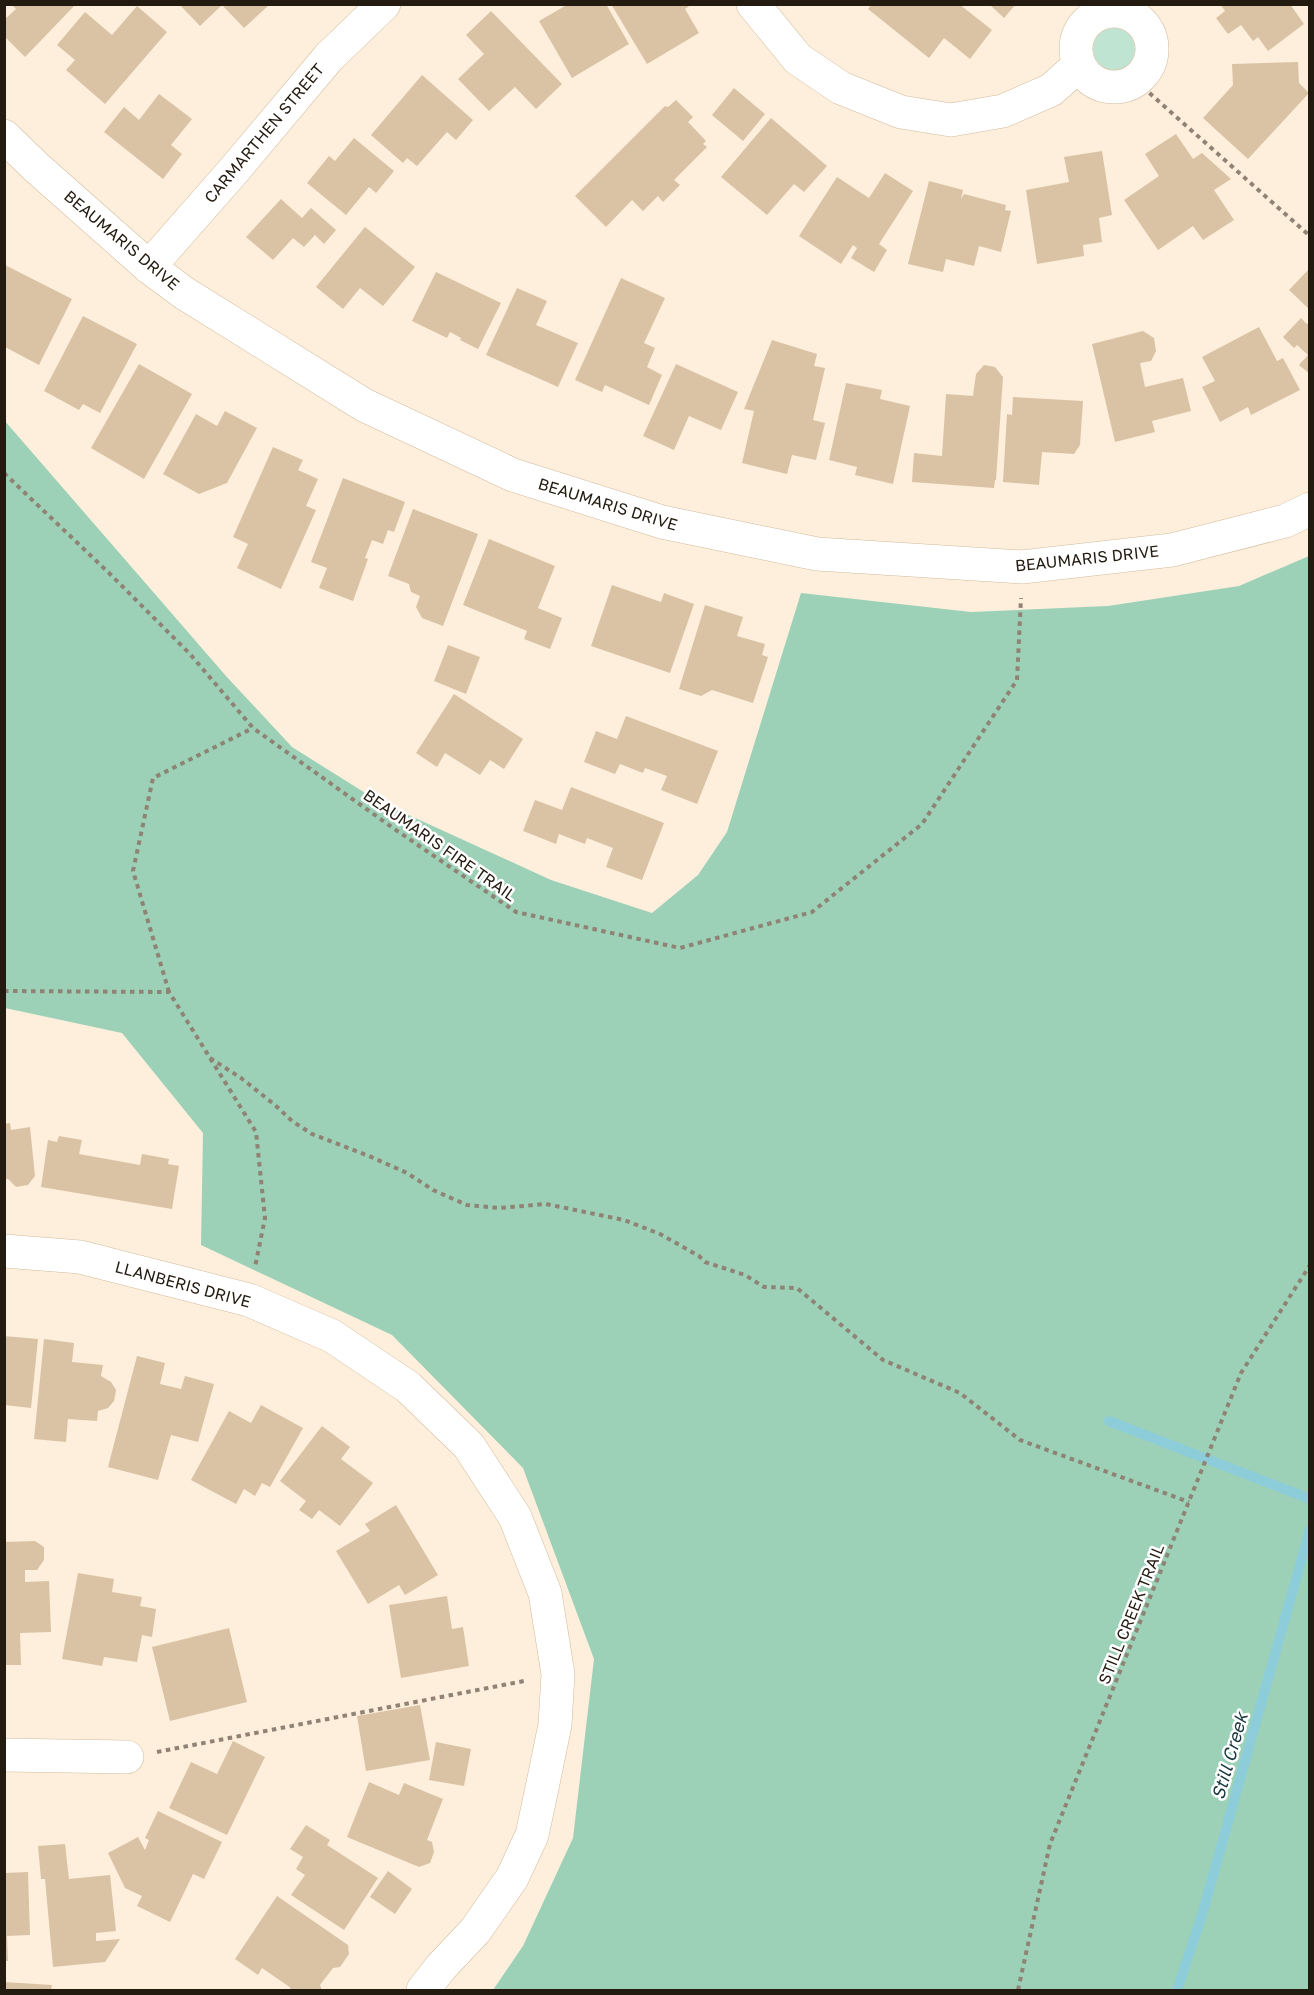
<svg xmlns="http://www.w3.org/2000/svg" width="1314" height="1995" viewBox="0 0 1314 1995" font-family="'Golos Text',sans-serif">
  <rect width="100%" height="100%" fill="#fdefdc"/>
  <circle fill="#bfe4d1" cx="1114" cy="49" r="21"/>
  <polygon fill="#9cd1b7" points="4,420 226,676 292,747 378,801 551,880 652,913 698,875 727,832 801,593 971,612 1108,606 1239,586 1309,556 1309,1990 493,1990 523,1946 573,1838 594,1659 523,1468 392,1335 201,1245 203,1133 122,1033 5,1008"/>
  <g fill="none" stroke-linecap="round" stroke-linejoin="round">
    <g stroke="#8dcdd9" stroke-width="10">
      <polyline points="1109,1421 1310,1499"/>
      <polyline points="1177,1990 1202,1915 1310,1529"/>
    </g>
  </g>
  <g fill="#dac3a5">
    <polygon points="11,4 76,4 25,57 4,36 4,20 16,9"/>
    <polygon points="179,4 222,5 269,5 244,28 222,5 200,26"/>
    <polygon points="564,4 606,4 629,44 572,78 539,21 565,6"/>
    <polygon points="611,4 692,4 685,9 699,33 647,64"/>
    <polygon points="872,4 959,4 992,30 970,59 944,38 929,58 868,9"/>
    <polygon points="989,4 1016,4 1004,18"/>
    <polygon points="1220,4 1290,4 1304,24 1268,51 1258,37 1253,41 1241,25 1228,34 1216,18 1225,11"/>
    <polygon points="137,6 167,32 105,104 66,70 75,60 57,45 85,12 112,35"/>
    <polygon points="491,11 562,84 536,109 515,87 489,111 458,79 484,54 466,35"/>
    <polygon points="1298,62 1299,83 1309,93 1248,159 1203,118 1233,85 1232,64"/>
    <polygon points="422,75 473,120 456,140 447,132 417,166 407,158 403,163 371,135"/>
    <polygon points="734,88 765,114 743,141 712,115"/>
    <polygon points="159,94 192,119 171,145 182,154 163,179 104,132 124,107 139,120"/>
    <polygon points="676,100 693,117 688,122 706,141 703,144 707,147 674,180 680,185 663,202 658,196 643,211 632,200 606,227 575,196 665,106 668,107"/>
    <polygon points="771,118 827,166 804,192 794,184 767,215 721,177"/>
    <polygon points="1176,134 1193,159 1202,153 1231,179 1214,190 1234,220 1203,240 1193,226 1158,250 1124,200 1159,176 1145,154"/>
    <polygon points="354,138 394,171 376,193 369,187 346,215 307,183 329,156 335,161"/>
    <polygon points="1102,151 1112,215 1099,218 1102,242 1083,245 1084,256 1037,264 1026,190 1069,182 1064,157"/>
    <polygon points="885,173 913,191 879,244 887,250 874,272 851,258 857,248 853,245 841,264 799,236 837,177 869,198"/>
    <polygon points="929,181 963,190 961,199 964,194 1006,205 1005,210 1011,211 1001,252 979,246 974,266 946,259 943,272 908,264"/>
    <polygon points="281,199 302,218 311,208 336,230 324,244 315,235 304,247 293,238 273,260 246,237"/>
    <polygon points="365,227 415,267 383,306 360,288 343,309 316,287"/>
    <polygon points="5,265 72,299 39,365 5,347"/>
    <polygon points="1310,268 1310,310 1289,290"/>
    <polygon points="436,272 501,303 478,349 460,340 461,338 450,332 447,338 412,321"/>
    <polygon points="621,278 665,298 644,343 655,348 647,367 662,375 649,405 605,385 602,392 575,380"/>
    <polygon points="517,288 547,301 536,325 578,343 558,387 486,355"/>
    <polygon points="83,316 137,344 100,413 83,404 79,410 44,391"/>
    <polygon points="1301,318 1307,324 1310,322 1310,374 1299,365 1308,355 1297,345 1294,348 1283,337"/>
    <polygon points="1259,327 1277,361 1283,358 1300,390 1251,415 1248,407 1220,422 1202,387 1215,381 1202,357"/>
    <polygon points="1143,331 1154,338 1156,351 1151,361 1140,363 1145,387 1183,378 1191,411 1152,421 1155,432 1115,442 1092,344"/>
    <polygon points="772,340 817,354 814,366 825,368 813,420 825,423 816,460 792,455 787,474 742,463 754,411 744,409"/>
    <polygon points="139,364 192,394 144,479 91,448"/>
    <polygon points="676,364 738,392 721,430 689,416 674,450 643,436"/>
    <polygon points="984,365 995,367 1003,377 996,480 995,480 994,488 912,482 914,453 942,456 946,394 973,396 976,374"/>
    <polygon points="846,383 882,390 880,399 910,406 893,484 855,475 857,467 829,460"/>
    <polygon points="1013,397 1083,401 1080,445 1074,454 1042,452 1039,485 1003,482 1007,414 1012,415"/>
    <polygon points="225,411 257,428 227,483 199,494 163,474 196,414 217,426"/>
    <polygon points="273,447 303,460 298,470 318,479 306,506 316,510 281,589 237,568 248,544 233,537"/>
    <polygon points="343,478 405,502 394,532 388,530 383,544 372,540 365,558 368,559 353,601 319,588 327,568 311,562"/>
    <polygon points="413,509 478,534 443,626 422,618 416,607 420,596 411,592 409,584 388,576"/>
    <polygon points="489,539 555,566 538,608 562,618 550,649 524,639 527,631 463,605"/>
    <polygon points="612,585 661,602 664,593 694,604 670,673 591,646"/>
    <polygon points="705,605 743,617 737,636 765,644 762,655 768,657 753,703 712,690 701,696 679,689"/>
    <polygon points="448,645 480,657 466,694 434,681"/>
    <polygon points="454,694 523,739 504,769 490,760 480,775 445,753 437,767 416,753"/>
    <polygon points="626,716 718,751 697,804 661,790 667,776 645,768 643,773 620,764 615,774 584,762 596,731 617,739"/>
    <polygon points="571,787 664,823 642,880 606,867 613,848 587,838 585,844 559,834 556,844 523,831 535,800 562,810"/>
    <polygon points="10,1123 11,1130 30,1127 35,1176 28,1185 16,1187 8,1179 4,1179 4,1124"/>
    <polygon points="59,1136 82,1140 79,1154 140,1165 142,1154 169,1159 168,1164 179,1166 172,1209 41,1187 48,1140 57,1142"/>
    <polygon points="4,1336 38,1339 31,1408 4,1405"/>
    <polygon points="44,1339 74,1343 72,1362 103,1365 101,1376 111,1382 116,1390 114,1401 108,1408 98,1411 97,1421 68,1419 66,1442 34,1439"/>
    <polygon points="137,1356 165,1363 160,1384 181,1389 185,1376 214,1384 198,1442 171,1435 158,1480 108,1467"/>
    <polygon points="261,1405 303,1428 270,1487 262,1483 255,1496 244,1489 236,1504 191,1480 229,1411 251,1423"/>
    <polygon points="322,1426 350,1447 341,1459 373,1483 340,1526 319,1510 312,1519 299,1510 306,1501 280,1481"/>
    <polygon points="396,1505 438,1575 405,1595 399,1585 368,1604 336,1551 370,1531 365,1524"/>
    <polygon points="35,1541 44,1547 44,1560 37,1570 25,1570 25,1582 49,1581 51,1632 20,1633 21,1665 4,1665 4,1542"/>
    <polygon points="78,1573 114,1579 112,1592 142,1597 140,1606 156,1609 152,1637 142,1635 137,1662 104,1657 102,1666 62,1659"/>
    <polygon points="447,1596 452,1629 463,1627 469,1666 401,1678 389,1605"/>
    <polygon points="229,1628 247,1702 170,1721 152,1647"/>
    <polygon points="420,1705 430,1760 366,1771 357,1716"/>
    <polygon points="233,1741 265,1757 227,1835 169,1808 191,1762 217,1774"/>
    <polygon points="436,1742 471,1749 464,1786 429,1780"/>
    <polygon points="369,1782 399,1795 404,1783 443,1799 427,1840 432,1842 434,1852 430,1863 419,1867 347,1837"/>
    <polygon points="158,1811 222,1842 204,1879 193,1874 170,1922 137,1906 142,1896 125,1888 108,1853 138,1837 145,1850 149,1840 145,1838"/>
    <polygon points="306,1825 330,1840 327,1845 378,1878 344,1930 291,1895 305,1875 296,1869 303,1857 290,1849"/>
    <polygon points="65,1844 69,1879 110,1875 116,1931 96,1933 96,1941 120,1939 105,1962 53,1967 45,1879 41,1879 38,1846"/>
    <polygon points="388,1871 412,1889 395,1914 370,1897"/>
    <polygon points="28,1872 30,1935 7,1936 8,1961 4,1961 4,1873"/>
    <polygon points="277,1896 348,1945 349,1954 340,1967 333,1968 320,1985 322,1990 289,1990 291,1988 262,1968 258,1975 235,1959"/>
    <polygon points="4,1982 52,1985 51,1990 4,1990"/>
  </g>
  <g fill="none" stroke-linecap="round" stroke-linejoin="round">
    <g stroke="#d2bb9d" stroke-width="34">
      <g id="minor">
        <polyline points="753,4 798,59 841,88 901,112 951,120 1003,111 1051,90 1079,65"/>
        <circle cx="1114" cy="49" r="38"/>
        <polyline points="4,136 36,167 149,267 184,293 364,405 513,475 662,522 817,554 1022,567 1172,550 1285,521 1310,509"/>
        <polyline points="149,267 235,169 329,57 384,4"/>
        <polyline points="4,1251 80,1257 249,1300 332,1336 408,1387 469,1446 515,1517 545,1593 558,1674 555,1725 542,1788 532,1835 512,1878 475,1931 441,1967 423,1990"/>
        <polyline points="4,1755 127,1757"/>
      </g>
    </g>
    <g stroke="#8e8374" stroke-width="4" stroke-dasharray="4.5 4.5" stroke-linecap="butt">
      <polyline points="1136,81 1310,236"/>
      <polyline points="4,473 109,573 190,654 253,728 393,828 516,912 680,948 812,912 922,824 1017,680 1021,598"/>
      <polyline points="4,991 169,992 256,1132 265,1218 255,1267"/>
      <polyline points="169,992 133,871 153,778 253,728"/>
      <polyline points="210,1058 241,1078 275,1105 292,1121 312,1134 369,1156 407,1173 433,1190 467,1205 499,1208 546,1204 624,1220 660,1234 699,1256 705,1262 745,1275 764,1287 797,1288 883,1360 960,1393 1020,1440 1189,1502"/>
      <polyline points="157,1752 524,1681"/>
      <polyline points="1018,1990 1050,1844 1241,1373 1310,1265"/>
    </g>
    <use href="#minor" stroke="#fff" stroke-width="33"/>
  </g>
  <g text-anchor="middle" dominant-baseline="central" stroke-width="5" stroke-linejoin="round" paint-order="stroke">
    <g font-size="16" fill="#231b10" stroke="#fff">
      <text transform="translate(264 133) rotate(-50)">CARMARTHEN STREET</text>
      <text transform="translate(122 240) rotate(40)">BEAUMARIS DRIVE</text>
      <text transform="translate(608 504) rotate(17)">BEAUMARIS DRIVE</text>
      <text transform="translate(1087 558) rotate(-6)">BEAUMARIS DRIVE</text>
      <text transform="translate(440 845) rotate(35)">BEAUMARIS FIRE TRAIL</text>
      <text transform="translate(183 1284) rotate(15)">LLANBERIS DRIVE</text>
      <text transform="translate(1131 1614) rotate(-68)">STILL CREEK TRAIL</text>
    </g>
    <g font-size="18" font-style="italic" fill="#18383e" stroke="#fff">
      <text transform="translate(1229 1756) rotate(-74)">Still Creek</text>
    </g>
  </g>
  <rect width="1314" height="1995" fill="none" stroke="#231b10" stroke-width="12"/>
</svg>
